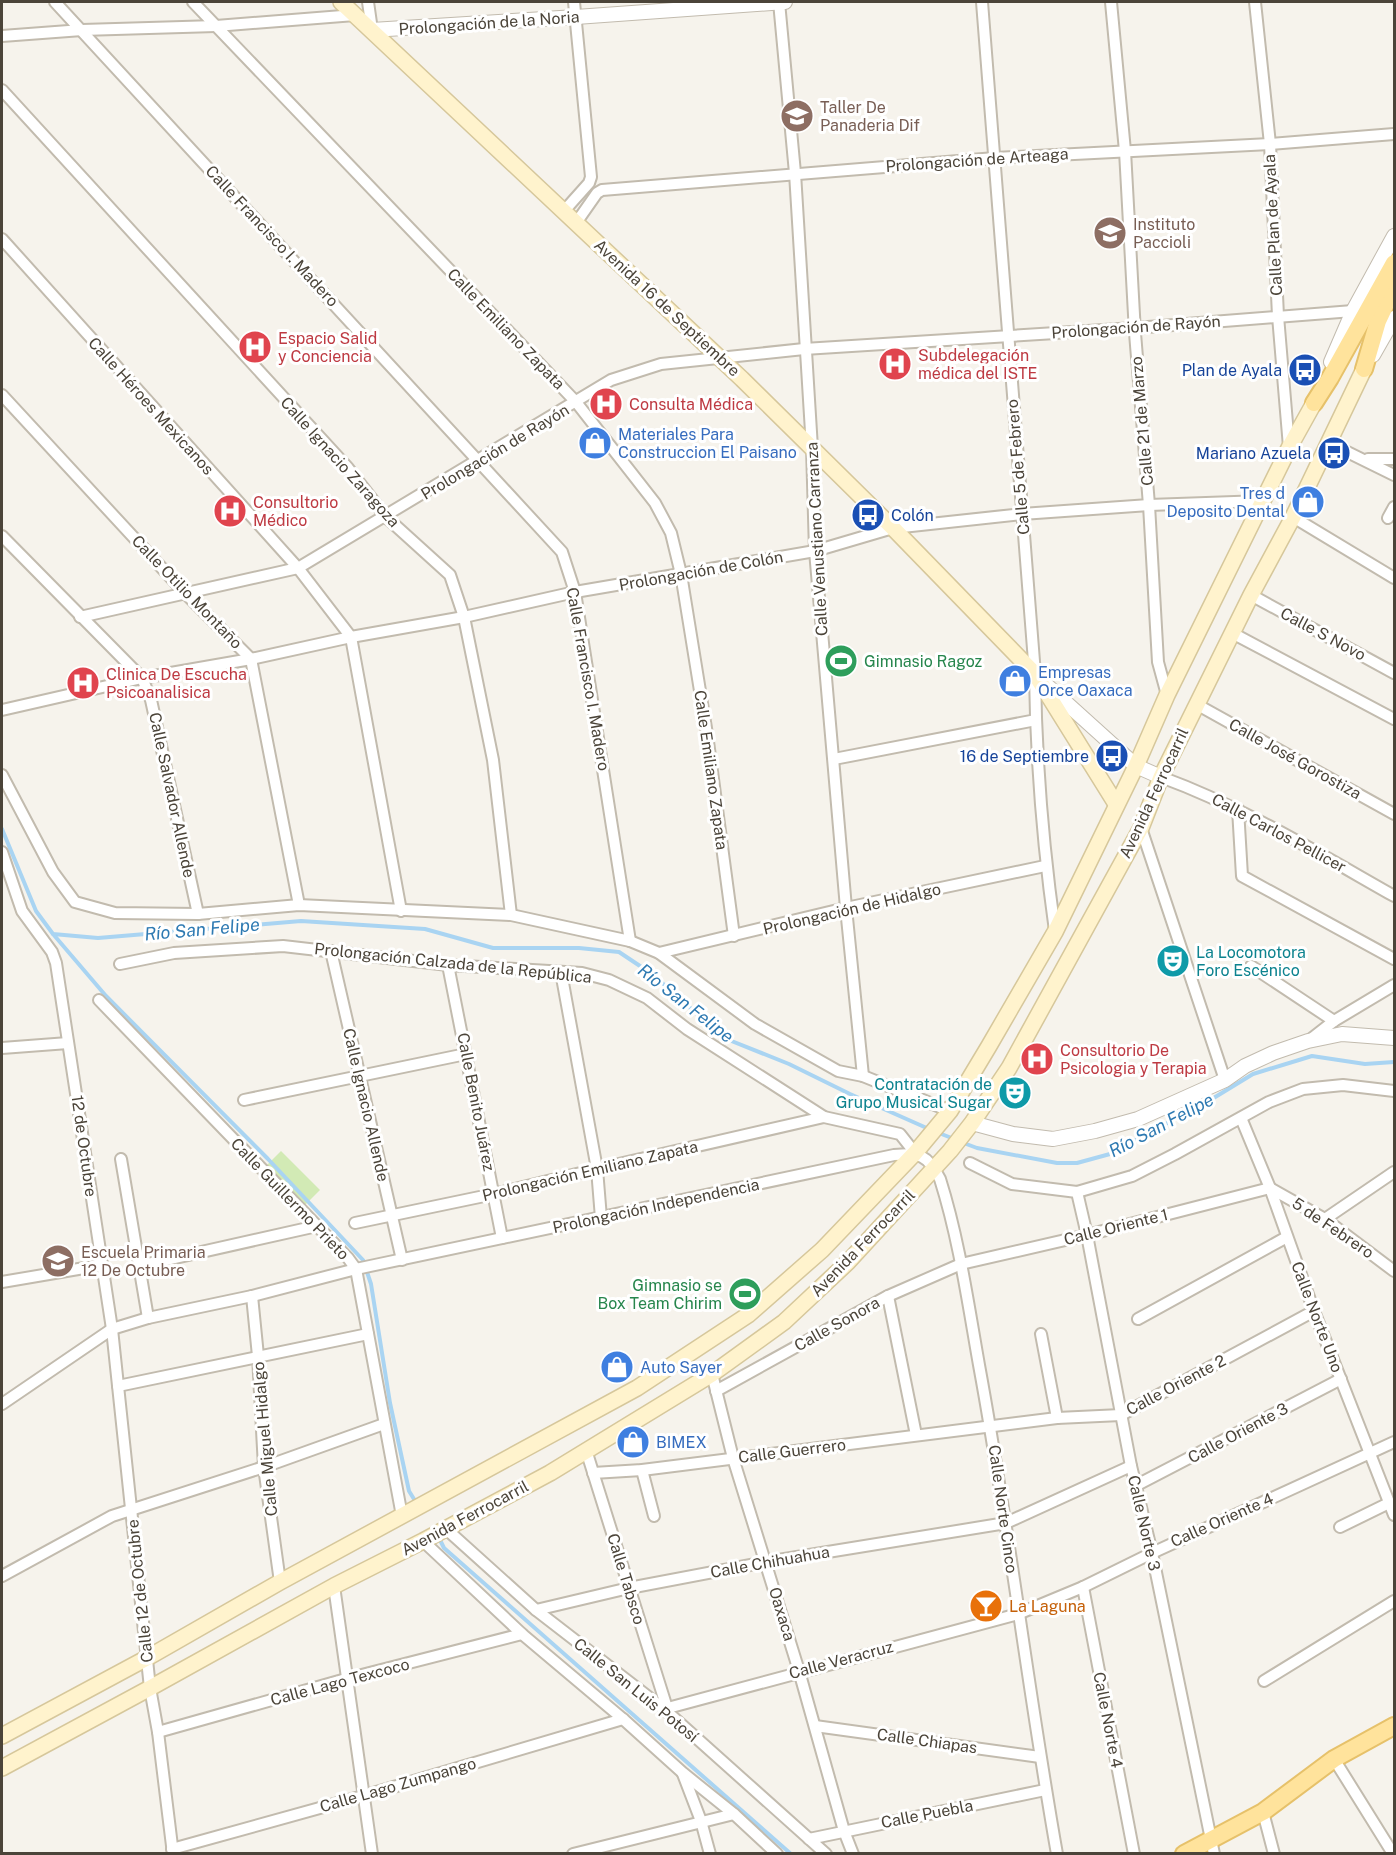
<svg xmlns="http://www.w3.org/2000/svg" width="1396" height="1855" viewBox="0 0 1396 1855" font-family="'Public Sans',sans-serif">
  <rect width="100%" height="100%" fill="#f6f3ec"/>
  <polygon fill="#d2eab5" points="281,1151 320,1190 303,1207 264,1168"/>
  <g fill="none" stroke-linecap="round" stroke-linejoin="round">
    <g stroke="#a9d4f2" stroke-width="4">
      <polyline points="2,829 36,911 53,934 98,938 301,921 425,929 493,948 579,948 619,952 652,974 724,1038 789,1064 850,1094 929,1129"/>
      <polyline points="53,934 106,996 268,1159 363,1260 371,1284 390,1403 409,1491 417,1504"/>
      <polyline points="939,1133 954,1139"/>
      <polyline points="961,1142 977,1148 1057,1163 1077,1163 1110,1154 1212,1099 1253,1074 1312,1056 1365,1064 1394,1062"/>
      <polyline points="439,1538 444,1548 791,1854"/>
    </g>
    <g stroke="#c2bbae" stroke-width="14">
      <g id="minor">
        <polyline points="55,2 562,552 575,592 630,941"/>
        <polyline points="193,2 576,402 655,503 671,533 681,574 707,734 734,936"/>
        <polyline points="368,2 372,30"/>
        <polyline points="779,2 795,173 812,448 815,551 846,908 863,1076"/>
        <path d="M982,2L1035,674C1036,760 1043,846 1055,931"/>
        <polyline points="1111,2 1125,151 1135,333 1149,505 1158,662 1167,695"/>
        <polyline points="1255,2 1270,144 1278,316 1289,447"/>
        <polyline points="2,36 82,30 216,26 355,15"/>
        <polyline points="2,90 348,468 386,517 450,575 464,617 493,760 511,915"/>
        <polyline points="564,211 589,183 591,177 574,2"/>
        <polyline points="576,223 597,193 602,190 995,158 1270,144 1394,134"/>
        <polyline points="2,239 298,568 351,637 401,911"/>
        <polyline points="2,395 185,593 251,659 299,905"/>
        <polyline points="1329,443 1394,475"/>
        <polyline points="1368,459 1394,459"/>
        <polyline points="1293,517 1394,578"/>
        <polyline points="1388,518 1394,507"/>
        <polyline points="2,536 142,678 151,700 198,914"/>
        <polyline points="1251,595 1394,673"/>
        <polyline points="80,617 298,568 611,380 661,364 804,349 1135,328 1353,311"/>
        <polyline points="1234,634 1394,719"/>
        <polyline points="1196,704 1394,814"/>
        <polyline points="2,710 142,678 251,659 351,637 464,617 575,592 815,551 893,528 1022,514 1149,505 1263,501"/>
        <polyline points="834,759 1036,720"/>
        <polyline points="2,775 53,872 75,902 115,913 198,914 299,905 511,915 630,941 659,953 755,1024 838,1071 863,1076 950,1111"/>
        <path d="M1161,777C1243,807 1318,853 1394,896"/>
        <polyline points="1238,809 1242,876 1394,959"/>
        <polyline points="1141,828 1225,1080"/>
        <polyline points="2,852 22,911 52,952 56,963 112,1329 150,1688 158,1732 173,1854"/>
        <polyline points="331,951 402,1260"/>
        <polyline points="659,953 846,908 1045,866"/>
        <polyline points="120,964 174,953 283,946 448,965 582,973 609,980 647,998 687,1029 824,1117 900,1134 915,1153"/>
        <polyline points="448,965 502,1238"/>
        <polyline points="1251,966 1334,1021"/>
        <polyline points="561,972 597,1169 601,1218"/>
        <polyline points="99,1000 348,1258 356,1269 402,1516"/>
        <polyline points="1311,1039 1334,1021 1394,985"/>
        <polyline points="2,1048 68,1043"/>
        <polyline points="244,1100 466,1054"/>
        <polyline points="1241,1118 1270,1188 1314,1311 1394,1515"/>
        <polyline points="121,1159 148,1318"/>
        <polyline points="970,1163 1012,1184 1077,1192 1132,1176 1175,1154 1269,1102 1303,1089 1343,1085 1394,1091"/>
        <polyline points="1077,1192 1087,1235 1131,1466 1152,1553 1214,1854"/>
        <polyline points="1325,1219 1394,1172"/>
        <polyline points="355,1223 494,1194 597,1169 824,1117"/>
        <polyline points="139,1266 317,1226"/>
        <polyline points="2,1282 102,1265"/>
        <polyline points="252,1296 258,1356 264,1467 280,1582"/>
        <polyline points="888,1296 916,1435"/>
        <polyline points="1138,1319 1287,1237"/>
        <polyline points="1041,1334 1057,1418"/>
        <polyline points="712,1374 733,1458 799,1671 844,1831 853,1854"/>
        <polyline points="118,1386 368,1334"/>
        <polyline points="716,1391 888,1296 961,1264 1087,1235 1270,1188 1325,1219 1394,1271"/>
        <path d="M2,1404L112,1329L148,1318L252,1296L356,1269L894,1155C920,1153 927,1154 940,1179C959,1239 968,1303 979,1365C1009,1527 1028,1691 1057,1854"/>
        <polyline points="586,1450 667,1708"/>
        <polyline points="642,1470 654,1516"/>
        <polyline points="593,1473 642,1470 1057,1418 1121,1415 1314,1311"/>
        <polyline points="1135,1486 1341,1379"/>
        <polyline points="1340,1527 1389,1503"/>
        <polyline points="445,1528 536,1610 664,1709 826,1854"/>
        <polyline points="423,1541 522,1634 623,1719 683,1773 734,1814 777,1854"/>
        <polyline points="2,1576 112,1516 264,1467 384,1424"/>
        <polyline points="334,1586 372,1854"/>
        <polyline points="1083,1587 1134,1854"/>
        <polyline points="536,1610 629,1588 766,1562 1006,1523 1131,1466"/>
        <polyline points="1264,1681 1394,1601"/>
        <polyline points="664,1709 1018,1614 1083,1587 1152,1553 1394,1442"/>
        <polyline points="815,1726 1040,1757"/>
        <polyline points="158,1732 346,1679 522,1634"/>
        <polyline points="1334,1759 1392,1852"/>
        <polyline points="683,1774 701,1821 710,1854"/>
        <polyline points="1263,1812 1274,1854"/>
        <polyline points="809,1839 1045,1790"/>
        <polyline points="172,1849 363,1796 623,1719"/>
        <polyline points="573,1854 734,1814"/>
      </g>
    </g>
    <g stroke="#c2bbae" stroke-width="16">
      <g id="tertiary">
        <polyline points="372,30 576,17 785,2"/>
        <polyline points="1373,355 1394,318"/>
        <polyline points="1331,362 1353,311 1394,236"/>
        <polyline points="1043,682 1136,766 1161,777"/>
        <polyline points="972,1123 1013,1134 1053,1139 1095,1131 1138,1119 1225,1080 1245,1066 1273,1053 1308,1041 1342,1034 1394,1038"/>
      </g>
    </g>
    <g stroke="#d6c79b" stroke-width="18">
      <g id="secondary">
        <polyline points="341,2 742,379 893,528 1035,674 1116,804"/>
        <polyline points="2,1736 147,1658 280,1582 637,1388 748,1315 822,1250 915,1153 950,1111 989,1046 1055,932 1136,766 1167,695 1289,448 1314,403"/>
        <polyline points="2,1768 150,1688 334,1586 423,1541 550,1473 712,1374 784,1322 848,1262 950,1151 972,1123 1009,1068 1141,828 1161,777 1251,595 1293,517 1364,369"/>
      </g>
    </g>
    <g stroke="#e6c16a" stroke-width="20">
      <g id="primary">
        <polyline points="1364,369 1378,321 1394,287"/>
        <polyline points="1314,403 1330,378 1394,263"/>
        <polyline points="1184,1854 1263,1812 1334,1759 1394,1726"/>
      </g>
    </g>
    <use href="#minor" stroke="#fff" stroke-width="10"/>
    <use href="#tertiary" stroke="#fff" stroke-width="14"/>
    <use href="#secondary" stroke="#fff3cd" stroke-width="15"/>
    <use href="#primary" stroke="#ffe39c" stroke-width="16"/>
  </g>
  <defs>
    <g id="university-disc" transform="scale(1.725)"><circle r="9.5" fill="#8d6e63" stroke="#fff"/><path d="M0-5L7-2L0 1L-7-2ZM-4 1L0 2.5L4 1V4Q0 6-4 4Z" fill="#fff"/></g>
    <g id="school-disc" transform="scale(1.725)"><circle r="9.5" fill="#8d6e63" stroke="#fff"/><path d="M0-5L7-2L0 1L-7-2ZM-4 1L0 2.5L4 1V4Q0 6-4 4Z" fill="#fff"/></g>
    <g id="hospital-disc" transform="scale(1.725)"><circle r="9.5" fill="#e0444e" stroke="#fff"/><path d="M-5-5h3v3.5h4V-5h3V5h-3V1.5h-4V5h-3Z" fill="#fff"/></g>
    <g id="bus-disc" transform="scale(1.725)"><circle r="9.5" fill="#1a4fb4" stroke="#fff"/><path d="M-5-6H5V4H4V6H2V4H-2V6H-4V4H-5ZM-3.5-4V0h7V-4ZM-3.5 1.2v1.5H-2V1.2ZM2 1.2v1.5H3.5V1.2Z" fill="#fff"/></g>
    <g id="shop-disc" transform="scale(1.725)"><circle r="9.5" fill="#3f7fe0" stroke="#fff"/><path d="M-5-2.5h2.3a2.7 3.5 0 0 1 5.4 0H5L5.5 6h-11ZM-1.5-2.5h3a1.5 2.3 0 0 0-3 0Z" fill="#fff"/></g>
    <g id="stadium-disc" transform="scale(1.725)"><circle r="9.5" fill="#2e9e5b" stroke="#fff"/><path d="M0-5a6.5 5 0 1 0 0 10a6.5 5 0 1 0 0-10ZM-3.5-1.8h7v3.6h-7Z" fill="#fff"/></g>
    <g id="theatre-disc" transform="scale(1.725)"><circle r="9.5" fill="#0f9aa8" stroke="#fff"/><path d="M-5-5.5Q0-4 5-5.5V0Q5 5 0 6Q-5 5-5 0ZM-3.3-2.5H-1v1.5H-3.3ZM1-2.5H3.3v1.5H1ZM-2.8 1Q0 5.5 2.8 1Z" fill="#fff"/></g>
    <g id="bar-disc" transform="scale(1.725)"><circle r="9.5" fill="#e8710a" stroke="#fff"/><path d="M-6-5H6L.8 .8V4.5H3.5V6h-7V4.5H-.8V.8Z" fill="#fff"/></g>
  </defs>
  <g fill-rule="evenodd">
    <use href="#university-disc" x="797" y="116"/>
    <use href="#school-disc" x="1110" y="233"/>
    <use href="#hospital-disc" x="255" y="347"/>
    <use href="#hospital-disc" x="895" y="364"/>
    <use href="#bus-disc" x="1305" y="370"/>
    <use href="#hospital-disc" x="606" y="404"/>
    <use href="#shop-disc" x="595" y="443"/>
    <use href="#bus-disc" x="1334" y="453"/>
    <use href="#shop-disc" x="1308" y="502"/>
    <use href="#hospital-disc" x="230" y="511"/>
    <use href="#bus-disc" x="868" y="515"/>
    <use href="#stadium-disc" x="841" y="661"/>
    <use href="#shop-disc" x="1015" y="681"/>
    <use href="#hospital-disc" x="83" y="683"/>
    <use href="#bus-disc" x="1112" y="756"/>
    <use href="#theatre-disc" x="1173" y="961"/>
    <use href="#hospital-disc" x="1037" y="1059"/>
    <use href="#theatre-disc" x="1015" y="1093"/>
    <use href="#school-disc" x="58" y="1261"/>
    <use href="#stadium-disc" x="745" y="1294"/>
    <use href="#shop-disc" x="617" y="1367"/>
    <use href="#shop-disc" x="633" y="1442"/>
    <use href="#bar-disc" x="986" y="1606"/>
  </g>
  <g text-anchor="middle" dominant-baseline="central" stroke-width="6" stroke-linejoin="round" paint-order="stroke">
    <g font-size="16" fill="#4b4439" stroke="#fff">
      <text transform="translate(489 23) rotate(-4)">Prolongación de la Noria</text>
      <text transform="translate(977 160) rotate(-4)">Prolongación de Arteaga</text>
      <text transform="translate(1273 225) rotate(-93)">Calle Plan de Ayala</text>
      <text transform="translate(272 236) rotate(47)">Calle Francisco I. Madero</text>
      <text transform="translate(667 308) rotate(43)">Avenida 16 de Septiembre</text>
      <text transform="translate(1136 327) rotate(-4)">Prolongación de Rayón</text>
      <text transform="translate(506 329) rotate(46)">Calle Emiliano Zapata</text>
      <text transform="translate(151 406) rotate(48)">Calle Héroes Mexicanos</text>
      <text transform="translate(1142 421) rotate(-95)">Calle 21 de Marzo</text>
      <text transform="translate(495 452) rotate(-31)">Prolongación de Rayón</text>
      <text transform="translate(340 462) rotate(48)">Calle Ignacio Zaragoza</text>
      <text transform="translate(1018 467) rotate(-95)">Calle 5 de Febrero</text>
      <text transform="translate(817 539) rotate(-93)">Calle Venustiano Carranza</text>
      <text transform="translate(701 571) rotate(-10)">Prolongación de Colón</text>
      <text transform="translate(187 592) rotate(46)">Calle Otilio Montaño</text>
      <text transform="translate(1323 634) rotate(28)">Calle S Novo</text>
      <text transform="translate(588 679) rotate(80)">Calle Francisco I. Madero</text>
      <text transform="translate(1295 759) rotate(29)">Calle José Gorostiza</text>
      <text transform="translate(711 770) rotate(82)">Calle Emiliano Zapata</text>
      <text transform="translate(1154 793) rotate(-65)">Avenida Ferrocarril</text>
      <text transform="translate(172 795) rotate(78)">Calle Salvador Allende</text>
      <text transform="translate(1279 833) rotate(28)">Calle Carlos Pellicer</text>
      <text transform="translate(852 909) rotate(-13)">Prolongación de Hidalgo</text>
      <text transform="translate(453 963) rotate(6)">Prolongación Calzada de la República</text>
      <text transform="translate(476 1102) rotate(79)">Calle Benito Juárez</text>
      <text transform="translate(366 1105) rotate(77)">Calle Ignacio Allende</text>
      <text transform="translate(84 1146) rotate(82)">12 de Octubre</text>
      <text transform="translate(590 1171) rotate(-13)">Prolongación Emiliano Zapata</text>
      <text transform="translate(290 1199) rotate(46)">Calle Guillermo Prieto</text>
      <text transform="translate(656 1206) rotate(-12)">Prolongación Independencia</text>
      <text transform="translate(1116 1227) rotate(-14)">Calle Oriente 1</text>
      <text transform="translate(1333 1228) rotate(34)">5 de Febrero</text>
      <text transform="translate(863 1243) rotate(-46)">Avenida Ferrocarril</text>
      <text transform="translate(1317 1317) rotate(69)">Calle Norte Uno</text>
      <text transform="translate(837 1324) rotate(-29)">Calle Sonora</text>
      <text transform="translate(1176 1385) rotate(-28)">Calle Oriente 2</text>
      <text transform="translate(1238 1433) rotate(-28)">Calle Oriente 3</text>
      <text transform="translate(265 1439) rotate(-95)">Calle Miguel Hidalgo</text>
      <text transform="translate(792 1451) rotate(-7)">Calle Guerrero</text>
      <text transform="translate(1003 1509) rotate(82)">Calle Norte Cinco</text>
      <text transform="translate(465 1518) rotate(-28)">Avenida Ferrocarril</text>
      <text transform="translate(1222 1520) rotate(-24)">Calle Oriente 4</text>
      <text transform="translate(1144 1523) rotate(77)">Calle Norte 3</text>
      <text transform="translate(770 1562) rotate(-10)">Calle Chihuahua</text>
      <text transform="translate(626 1579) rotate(73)">Calle Tabsco</text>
      <text transform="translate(140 1591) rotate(-96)">Calle 12 de Octubre</text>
      <text transform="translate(782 1614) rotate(73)">Oaxaca</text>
      <text transform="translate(841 1660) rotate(-15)">Calle Veracruz</text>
      <text transform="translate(340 1682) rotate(-15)">Calle Lago Texcoco</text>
      <text transform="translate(636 1690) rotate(39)">Calle San Luis Potosí</text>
      <text transform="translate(1108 1720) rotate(79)">Calle Norte 4</text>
      <text transform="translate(927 1741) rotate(8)">Calle Chiapas</text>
      <text transform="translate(398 1785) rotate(-16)">Calle Lago Zumpango</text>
      <text transform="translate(927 1814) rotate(-11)">Calle Puebla</text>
    </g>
    <g font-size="16" fill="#785e54" stroke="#fff" text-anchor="start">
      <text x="820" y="107">Taller De<tspan x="820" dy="18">Panaderia Dif</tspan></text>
      <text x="1133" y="224">Instituto<tspan x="1133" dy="18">Paccioli</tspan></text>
      <text x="81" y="1252">Escuela Primaria<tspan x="81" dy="18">12 De Octubre</tspan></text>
    </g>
    <g font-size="16" fill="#be3a42" stroke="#fff" text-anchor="start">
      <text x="278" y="338">Espacio Salid<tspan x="278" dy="18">y Conciencia</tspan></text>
      <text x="918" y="355">Subdelegación<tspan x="918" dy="18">médica del ISTE</tspan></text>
      <text x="629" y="404">Consulta Médica</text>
      <text x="253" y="502">Consultorio<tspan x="253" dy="18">Médico</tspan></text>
      <text x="106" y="674">Clinica De Escucha<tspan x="106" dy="18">Psicoanalisica</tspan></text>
      <text x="1060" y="1050">Consultorio De<tspan x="1060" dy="18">Psicologia y Terapia</tspan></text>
    </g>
    <g font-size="16" fill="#164399" stroke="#fff" text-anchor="end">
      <text x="1282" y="370">Plan de Ayala</text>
      <text x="1311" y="453">Mariano Azuela</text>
      <text x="891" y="515" text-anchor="start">Colón</text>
      <text x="1089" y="756">16 de Septiembre</text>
    </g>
    <g font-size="16" fill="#366cbe" stroke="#fff" text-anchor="start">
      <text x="618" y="434">Materiales Para<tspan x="618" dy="18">Construccion El Paisano</tspan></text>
      <text x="1285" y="493" text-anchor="end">Tres d<tspan x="1285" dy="18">Deposito Dental</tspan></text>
      <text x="1038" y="672">Empresas<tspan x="1038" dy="18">Orce Oaxaca</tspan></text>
      <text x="640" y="1367">Auto Sayer</text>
      <text x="656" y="1442">BIMEX</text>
    </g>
    <g font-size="16" fill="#27864d" stroke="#fff" text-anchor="start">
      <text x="864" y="661">Gimnasio Ragoz</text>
      <text x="722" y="1285" text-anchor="end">Gimnasio se<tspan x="722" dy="18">Box Team Chirim</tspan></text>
    </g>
    <g font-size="16" fill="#0d838f" stroke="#fff" text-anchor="start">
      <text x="1196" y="952">La Locomotora<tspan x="1196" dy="18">Foro Escénico</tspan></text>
      <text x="992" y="1084" text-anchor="end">Contratación de<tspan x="992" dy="18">Grupo Musical Sugar</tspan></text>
    </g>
    <g font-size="16" fill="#c56008" stroke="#fff" text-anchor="start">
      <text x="1009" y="1606">La Laguna</text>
    </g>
    <g font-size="18" font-style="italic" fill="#2e7ab2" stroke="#fff">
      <text transform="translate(202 929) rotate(-5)">Río San Felipe</text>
      <text transform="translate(686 1003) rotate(38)">Río San Felipe</text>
      <text transform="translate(1161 1125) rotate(-28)">Río San Felipe</text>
    </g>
  </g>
  <rect width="1396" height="1855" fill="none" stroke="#4b4439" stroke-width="6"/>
</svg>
